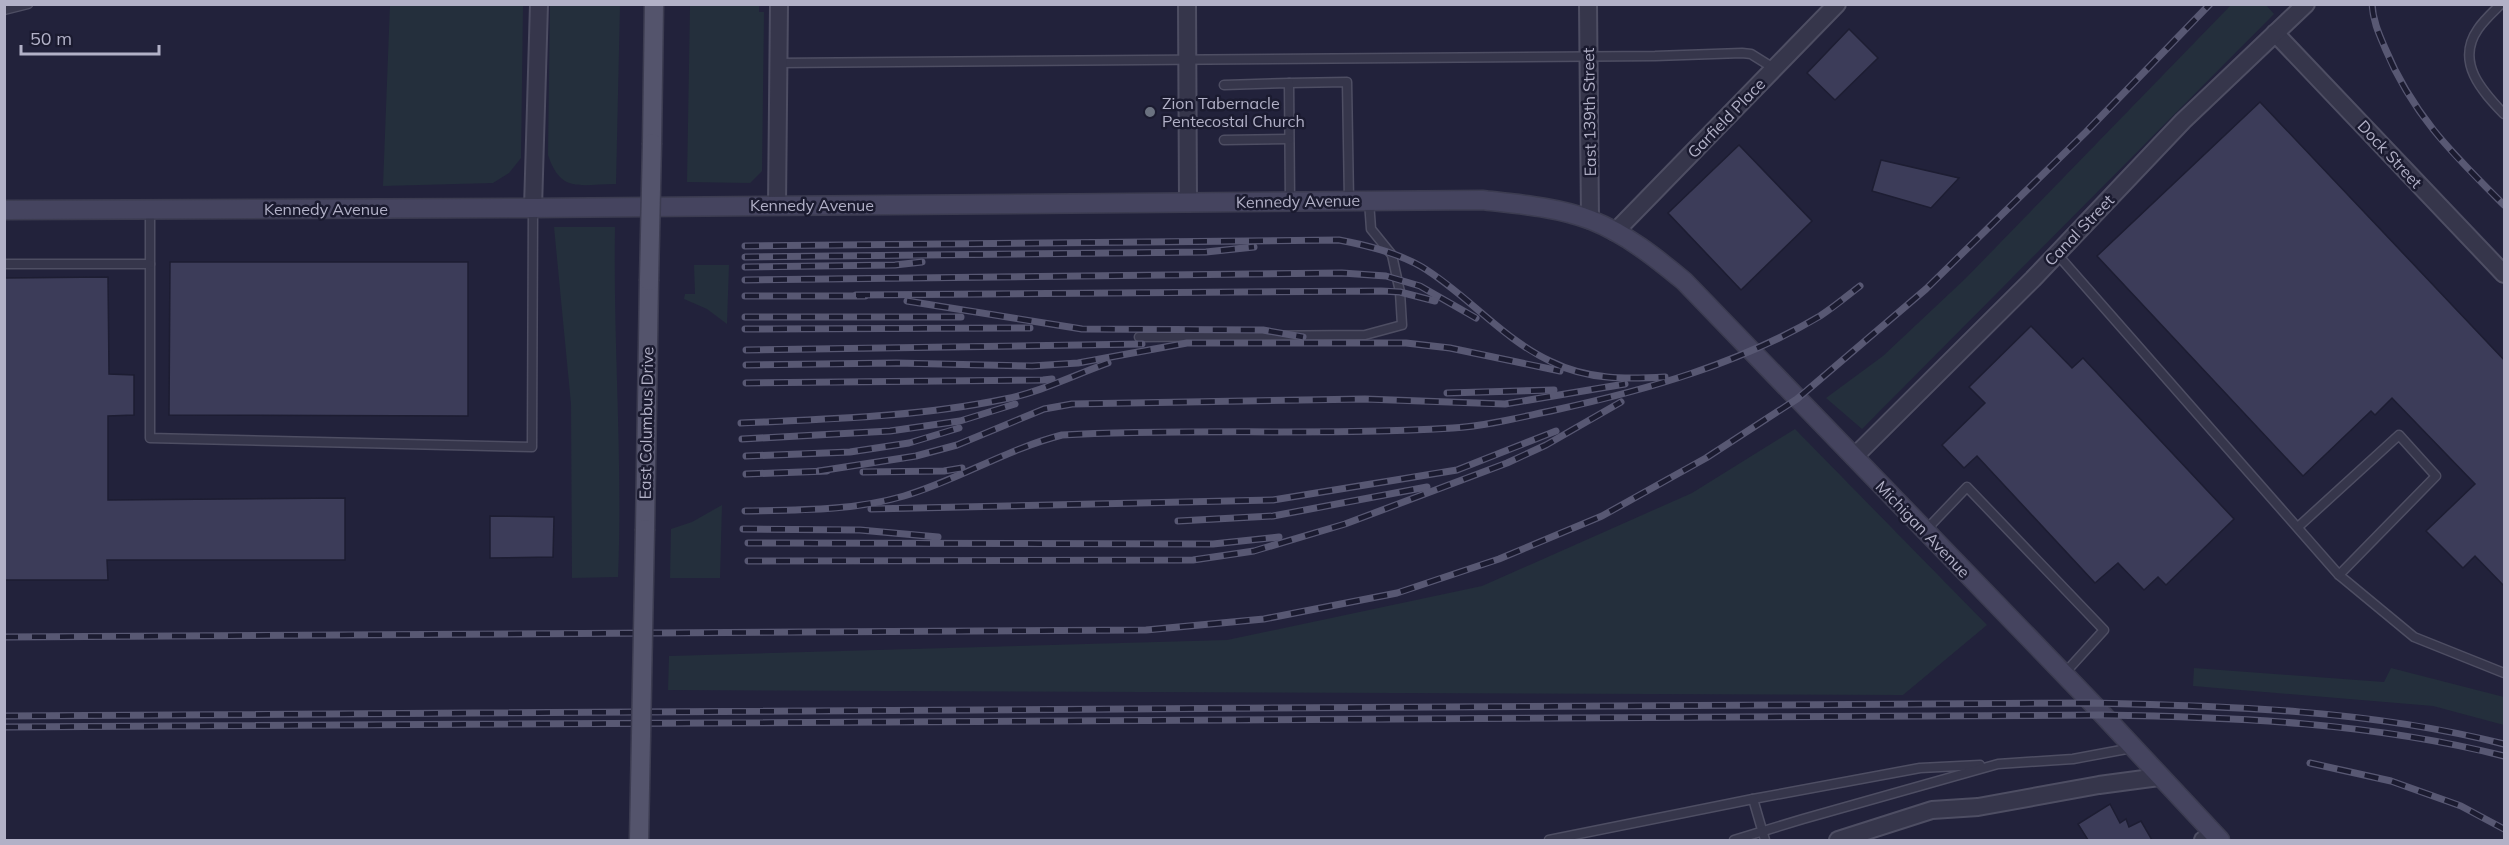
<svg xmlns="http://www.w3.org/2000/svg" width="2509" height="845" viewBox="0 0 2509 845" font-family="Mulish,sans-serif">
  <rect width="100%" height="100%" fill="#22223b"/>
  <g fill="#242f3c">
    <polygon points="390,4 523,5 521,158 509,173 493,183 383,186"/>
    <path d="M550,5H620L616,184C580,184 561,194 548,155Z"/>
    <polygon points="690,5 759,5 759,12 764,12 762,171 750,183 687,182"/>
    <polygon points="2231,5 2266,5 2274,14 1862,429 1826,398 1883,356 1966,278"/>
    <path d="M554,227H615C613,344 623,461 618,577L572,578L571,404Z"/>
    <polygon points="694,265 729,265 727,324 707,309 684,299 685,294 695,294"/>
    <polygon points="1795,429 1987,625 1903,695 668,690 669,656 1227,640 1482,586 1692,493"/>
    <polygon points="722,505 720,578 670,578 671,529 692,522"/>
    <polygon points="2194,668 2384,682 2391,668 2504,697 2504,725 2433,706 2193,686"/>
  </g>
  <g fill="#3c3c59" stroke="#1d1d32" stroke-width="1.5">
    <polygon points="1849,29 1878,58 1835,100 1807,73"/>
    <polygon points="2260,102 2505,361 2505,587 2475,556 2463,568 2426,531 2475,484 2392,398 2375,415 2371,411 2303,476 2097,256"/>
    <polygon points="1739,145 1812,221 1741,290 1668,213"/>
    <polygon points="1881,160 1959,178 1931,208 1872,191"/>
    <polygon points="170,262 468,262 468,416 169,415"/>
    <polygon points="108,277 109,374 134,375 134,415 108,416 108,500 345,498 345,560 107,560 108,580 4,580 4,278"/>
    <polygon points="2031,326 2072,368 2083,358 2234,519 2166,585 2158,577 2144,590 2118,563 2095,583 1977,456 1964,468 1942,445 1985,403 1969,387"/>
    <polygon points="490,516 554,517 553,557 490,558"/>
    <polygon points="2110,804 2120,823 2126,819 2129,827 2141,821 2152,840 2088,840 2078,824"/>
  </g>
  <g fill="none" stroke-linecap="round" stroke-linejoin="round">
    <g stroke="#4e4e63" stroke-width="11">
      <g id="lane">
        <path d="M2501,4C2493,12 2484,20 2478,29C2455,62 2482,91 2504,114"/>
        <polyline points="4,10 28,4"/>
        <polyline points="778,63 1655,56 1742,53 1751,54 1775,69"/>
        <polyline points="1289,83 1347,82 1349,201"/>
        <polyline points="1224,85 1289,83 1290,202"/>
        <polyline points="1224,140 1289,139"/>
        <polyline points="150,209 150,438 532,447 533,208"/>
        <polyline points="2057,254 2339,575 2414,637 2504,673"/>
        <polyline points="4,264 150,264"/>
        <polyline points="1139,337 1365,335 1402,325 1400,292 1392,255 1371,229 1369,201"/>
        <polyline points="2298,527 2399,435 2436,476 2339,575"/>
        <polyline points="1925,531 1967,487 2104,630 2063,675"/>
        <polyline points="1753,799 1920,768 1980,765"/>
        <polyline points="1549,840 1753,799 1765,840"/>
        <polyline points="1734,840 1803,819 1998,764 2073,759 2132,748"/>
      </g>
    </g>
    <g stroke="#4e4e63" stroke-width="20">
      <g id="street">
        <polyline points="1187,4 1188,202"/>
        <polyline points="1588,4 1590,220"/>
        <polyline points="2275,33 2504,274"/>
        <polyline points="777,205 779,4"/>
        <polyline points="533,208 539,4"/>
        <polyline points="1615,232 1837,4"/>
        <polyline points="1854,457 2033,279 2183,121 2306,4"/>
        <polyline points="1838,840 1932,810 1978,807 2099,785 2159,777"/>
        <polyline points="2203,840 2214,834"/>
      </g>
    </g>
    <g stroke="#3c3c51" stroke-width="21">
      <path id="secondary" d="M4,210L533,208L1482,200C1517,204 1558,207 1591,220C1626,234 1655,257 1684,281L2092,703L2220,840"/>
    </g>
    <g stroke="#3c3c51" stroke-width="21">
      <g id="primary">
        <polyline points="652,143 654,4"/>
        <polyline points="645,529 649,281"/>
      </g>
    </g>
    <use href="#lane" stroke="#36364b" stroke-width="8"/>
    <use href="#street" stroke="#36364b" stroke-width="16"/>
    <use href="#secondary" stroke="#45445f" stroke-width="18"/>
    <use href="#primary" stroke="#54546c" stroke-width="18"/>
    <g stroke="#585873" stroke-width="7">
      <g id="rail">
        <path d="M2372,4C2373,21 2379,34 2385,48C2413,116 2454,155 2504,205"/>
        <path d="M745,246L1339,240C1366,245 1398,253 1422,267C1468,295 1502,339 1552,362C1588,380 1626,379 1665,377"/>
        <polyline points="745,257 1206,252 1254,247"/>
        <polyline points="745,267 895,265 922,262"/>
        <polyline points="745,280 1342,273 1386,276 1420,286 1476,318"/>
        <polyline points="856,295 1381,291 1400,292 1435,301"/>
        <polyline points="745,296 865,296"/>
        <polyline points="907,301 1082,329 1263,330 1303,337"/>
        <polyline points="745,317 961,317"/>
        <polyline points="745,329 1030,328"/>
        <polyline points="746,350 1142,344"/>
        <polyline points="746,365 896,363 1032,366 1078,363 1187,343 1406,343 1450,348 1560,371"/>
        <polyline points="746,383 1043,380 1052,379"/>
        <polyline points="1447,393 1554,390"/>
        <path d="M741,423C829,419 918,417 1005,399C1041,392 1074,375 1108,363"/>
        <polyline points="742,439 890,431 960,421 1015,404"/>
        <polyline points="746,456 850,452 909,443 959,428"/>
        <polyline points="819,471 916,456 957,445 1044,409 1072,404 1365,399 1505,404 1625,384"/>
        <polyline points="863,472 944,471 962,468"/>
        <polyline points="746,474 827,471"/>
        <polyline points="871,509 1273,500 1457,470 1556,431"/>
        <path d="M745,511C799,510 852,511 904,496C958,480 1007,449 1062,435C1192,428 1323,436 1453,428C1487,426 1521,417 1555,410C1646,390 1739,364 1820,316C1834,307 1847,296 1860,286"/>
        <polyline points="1178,521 1273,516 1427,487"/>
        <polyline points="743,529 860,530 938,537"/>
        <polyline points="748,543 1213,544 1279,537"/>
        <polyline points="748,561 1193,560 1254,551 1345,524 1507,463 1546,445 1621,402"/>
        <polyline points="4,637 1146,630 1264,619 1397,593 1499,559 1602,516 1706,458 1797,399 1926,289 2086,132 2210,4"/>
        <path d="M4,716L2092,703C2230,706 2370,710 2504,744"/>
        <path d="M4,727L2102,715C2237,717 2373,723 2504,756"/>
        <polyline points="2310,763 2391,781 2461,806 2504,829"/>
      </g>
    </g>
    <use href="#rail" stroke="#1b1b30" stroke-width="4.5" stroke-dasharray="14" stroke-linecap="butt"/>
    <g stroke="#3c3c51" stroke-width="21" stroke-linecap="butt">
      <g id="primary-bridge">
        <polyline points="649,281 652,143"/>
        <polyline points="639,840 645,529"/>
      </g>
    </g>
    <use href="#primary-bridge" stroke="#54546c" stroke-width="18"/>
  </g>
  <circle fill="#6b7280" stroke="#1b1b30" stroke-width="2" cx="1150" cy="112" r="6"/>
  <g text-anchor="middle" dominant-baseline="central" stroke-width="5" stroke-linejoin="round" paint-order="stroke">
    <g font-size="16" fill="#b2b1c7" stroke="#1b1b30" text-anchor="start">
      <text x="1162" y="103">Zion Tabernacle<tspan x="1162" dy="18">Pentecostal Church</tspan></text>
    </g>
    <g font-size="16" fill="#b2b1c7" stroke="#1b1b30">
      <text transform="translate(1589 112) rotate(-91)">East 139th Street</text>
      <text transform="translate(1726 118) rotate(-46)">Garfield Place</text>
      <text transform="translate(2390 154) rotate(47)">Dock Street</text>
      <text transform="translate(1298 201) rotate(-1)">Kennedy Avenue</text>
      <text x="812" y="205">Kennedy Avenue</text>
      <text x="326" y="209">Kennedy Avenue</text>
      <text transform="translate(2079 230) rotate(-46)">Canal Street</text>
      <text transform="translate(646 423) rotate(-89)">East Columbus Drive</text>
      <text transform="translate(1923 529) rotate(46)">Michigan Avenue</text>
    </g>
  </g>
  <rect width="2509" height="845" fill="none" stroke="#b2b1c7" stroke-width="12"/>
  <path d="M21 45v9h138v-9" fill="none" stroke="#b2b1c7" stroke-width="3"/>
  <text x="30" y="45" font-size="18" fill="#b2b1c7" stroke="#1b1b30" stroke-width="4.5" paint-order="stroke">50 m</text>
</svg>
